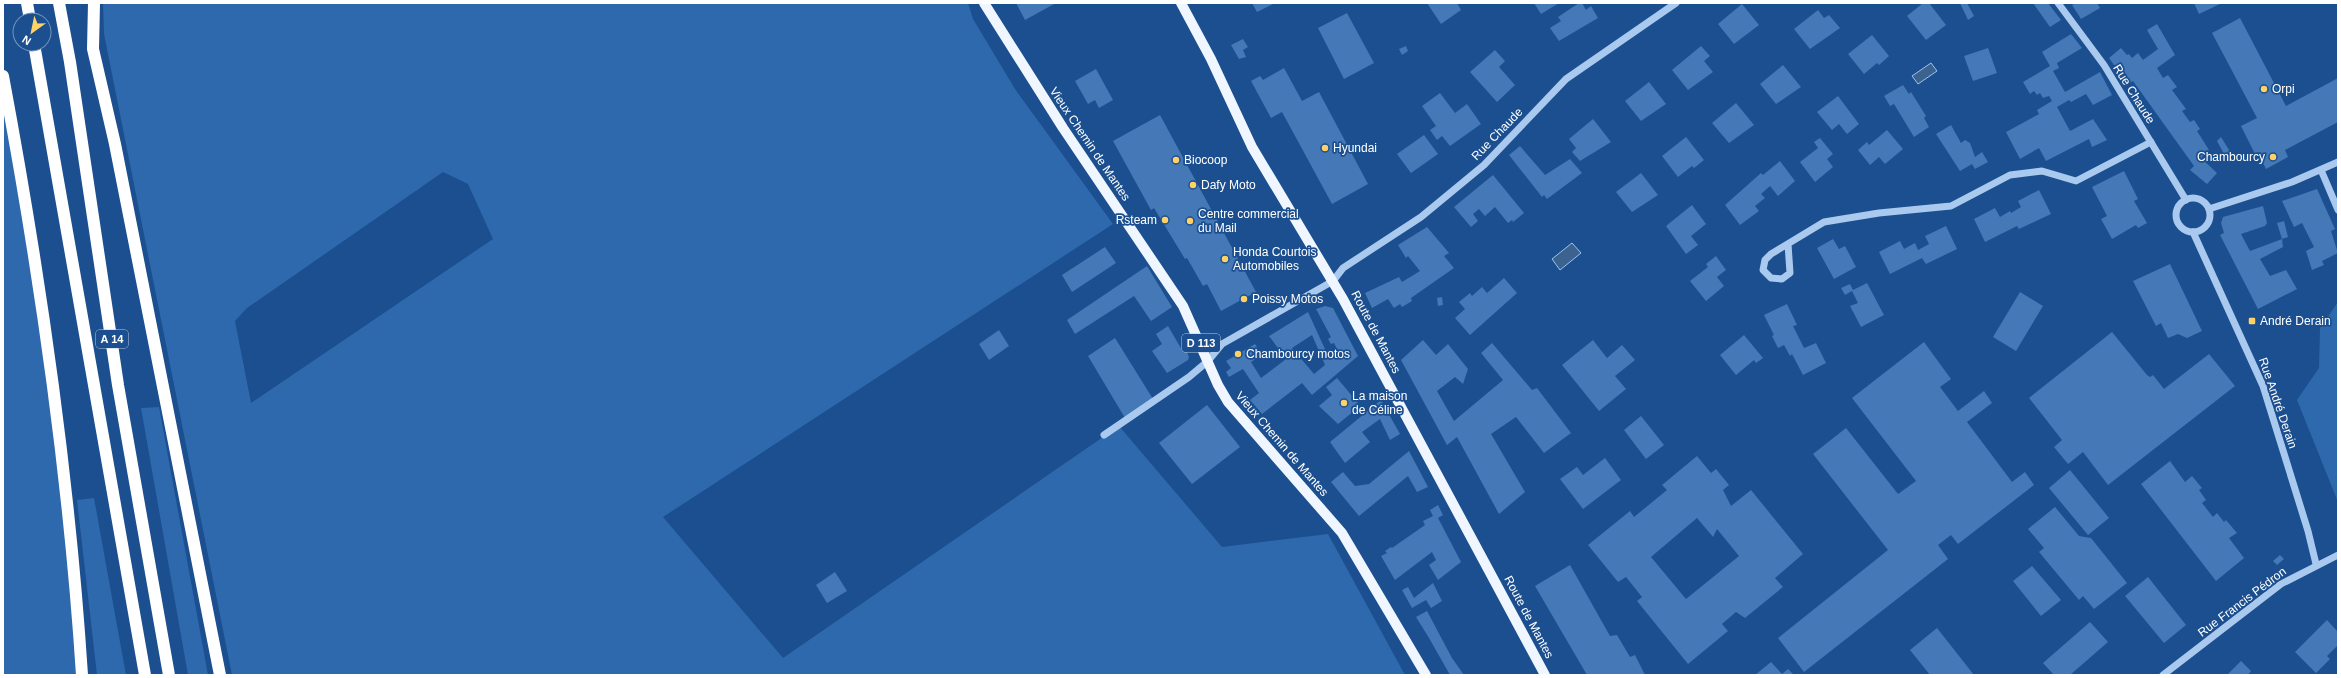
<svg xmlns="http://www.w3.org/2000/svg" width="2341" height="678" viewBox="0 0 2341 678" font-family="Helvetica,sans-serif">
  <rect width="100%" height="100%" fill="#1b4f8f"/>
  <g fill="#2e69ad" fill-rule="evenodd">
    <path d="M103,3H968L973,19L1015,89L1113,224L663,517L783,658L1119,426L1222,547L1328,534L1405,675H232L104,34ZM443,172L468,184L493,239L251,403L235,321L247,308Z"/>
    <polygon points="3,91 51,379 83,675 3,675"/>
    <polygon points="2338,302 2338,502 2297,400 2319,368 2320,328"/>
    <polygon points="159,407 208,675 188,675 141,408"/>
    <polygon points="94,498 126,675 97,675 77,500"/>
  </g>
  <g fill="#3c6290" stroke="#9cc4f0">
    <polygon points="1931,63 1937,71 1918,84 1912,76"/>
    <polygon points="1572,243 1581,253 1560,270 1552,259"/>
  </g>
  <g fill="#4478b7" fill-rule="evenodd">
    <polygon points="1016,3 1056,3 1025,20"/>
    <polygon points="1252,3 1275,3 1257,12"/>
    <polygon points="1427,3 1457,3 1461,10 1441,24"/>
    <polygon points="1534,3 1559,3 1541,14"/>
    <polygon points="1579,3 1582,3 1586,10 1591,6 1598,18 1559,41 1550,28 1561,21 1558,17"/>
    <polygon points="1923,3 1929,3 1946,25 1926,40 1907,16"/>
    <polygon points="1960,3 1967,3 1974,16 1968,20"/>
    <polygon points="2033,3 2048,3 2061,20 2050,27"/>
    <polygon points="2076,3 2097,3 2100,8 2081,19 2072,5"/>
    <polygon points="2194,3 2222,3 2199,14"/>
    <polygon points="1742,4 1759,25 1734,44 1718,24"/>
    <polygon points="1818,10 1824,18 1829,15 1840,28 1810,49 1794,29"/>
    <polygon points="1347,13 1374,63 1344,79 1318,28"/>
    <polygon points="2240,18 2286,106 2338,78 2338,122 2285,150 2288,157 2266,169 2258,153 2255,154 2241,126 2257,118 2212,33"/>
    <polygon points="2157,24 2175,55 2157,68 2163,78 2168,75 2177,87 2172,90 2186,109 2182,111 2190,122 2194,120 2200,129 2197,131 2209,150 2201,158 2217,173 2207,184 2190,170 2194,166 2133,81 2128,84 2109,58 2121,48 2127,55 2129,54 2132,58 2138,53 2143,60 2158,49 2147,30"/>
    <polygon points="2071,34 2082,48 2057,63 2059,68 2053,71 2065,92 2100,72 2112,95 2093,105 2086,94 2071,102 2069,100 2057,107 2070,131 2093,119 2107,140 2092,147 2089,139 2046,161 2039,148 2020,159 2006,132 2039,114 2037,110 2052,101 2049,96 2043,98 2040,93 2037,95 2034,91 2030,94 2023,82 2050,66 2042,52"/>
    <polygon points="1872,35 1889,56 1879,65 1877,63 1864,74 1848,54"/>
    <polygon points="1243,39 1248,47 1243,50 1246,57 1239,59 1231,45"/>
    <polygon points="1406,46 1408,51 1402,55 1399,49"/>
    <polygon points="1701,46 1710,56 1704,61 1713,72 1688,90 1672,70"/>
    <polygon points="1988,48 1997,73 1973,81 1964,56"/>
    <polygon points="1495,50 1505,61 1499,67 1515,85 1497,102 1470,72"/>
    <polygon points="1783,65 1801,87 1776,104 1760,84"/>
    <polygon points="1284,68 1302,101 1319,92 1368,184 1332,204 1282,112 1271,118 1251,81 1260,76 1263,80"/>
    <polygon points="1096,69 1113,100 1099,108 1095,100 1088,104 1075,81"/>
    <polygon points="1649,82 1666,104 1641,121 1625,101"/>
    <polygon points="1903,85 1909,94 1911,92 1926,116 1924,118 1929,127 1914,137 1894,104 1890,106 1884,96"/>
    <polygon points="1440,93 1455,113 1467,104 1481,124 1450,146 1442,136 1437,140 1430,130 1436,126 1422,106"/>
    <polygon points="1838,96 1859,124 1847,134 1839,124 1832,130 1817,112"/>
    <polygon points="1736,103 1754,125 1729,143 1712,123"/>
    <polygon points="1160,115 1256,292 1221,311 1207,284 1203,286 1187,258 1185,259 1154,208 1151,210 1113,141"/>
    <polygon points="1593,119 1611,142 1580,161 1572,152 1576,148 1569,139"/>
    <polygon points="1951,125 1961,143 1965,140 1970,143 1975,157 1982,152 1988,162 1975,169 1972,164 1960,171 1936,134"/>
    <polygon points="1887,130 1903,149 1885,164 1879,157 1870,165 1858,150 1867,142 1869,145"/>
    <polygon points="1424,135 1438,154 1411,173 1397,154"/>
    <polygon points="1686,137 1704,160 1694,168 1692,166 1678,177 1662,156"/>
    <polygon points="2221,137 2231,153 2225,156 2217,141"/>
    <polygon points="1820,138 1833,154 1827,159 1833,167 1815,182 1800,162 1818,148 1814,142"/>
    <polygon points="1520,146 1545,175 1570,159 1582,173 1547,199 1544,195 1542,197 1509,155"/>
    <polygon points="1780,161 1795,181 1778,196 1770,186 1761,194 1765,198 1755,206 1759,211 1740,225 1725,205 1761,173 1763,175"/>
    <polygon points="2124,171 2138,199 2134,201 2147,223 2138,228 2136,225 2112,239 2101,219 2107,216 2092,187"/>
    <polygon points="1641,173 1658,195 1632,212 1616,192"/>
    <polygon points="1493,175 1524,213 1513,222 1512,220 1508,223 1495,207 1485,216 1479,209 1473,214 1478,221 1471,227 1454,207"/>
    <polygon points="2317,189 2335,229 2331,231 2338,253 2322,261 2324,265 2312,270 2306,251 2314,247 2302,223 2294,227 2282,201"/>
    <polygon points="2039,190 2051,214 2019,229 2017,226 1985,242 1974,219 1995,208 2000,217 2010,211 2011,213 2021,207 2018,201"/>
    <polygon points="1692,205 1706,224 1691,236 1698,245 1686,254 1666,226"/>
    <polygon points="2263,206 2267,223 2265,226 2241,234 2250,251 2282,239 2277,223 2284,221 2288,237 2282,239 2283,247 2260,259 2270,276 2286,270 2297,289 2258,309 2220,235 2224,233 2221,223 2223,217"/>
    <polygon points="1946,226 1957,249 1926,264 1922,258 1890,274 1879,252 1900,241 1904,249 1915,243 1918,250 1929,244 1925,236"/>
    <polygon points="1427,227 1449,253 1444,256 1454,268 1411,298 1412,301 1402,307 1400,304 1394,308 1388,299 1372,308 1365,293 1399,277 1402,282 1420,271 1408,256 1406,258 1398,245"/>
    <polygon points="1833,239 1839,249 1845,246 1856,267 1834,279 1817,248"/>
    <polygon points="1105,247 1116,263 1072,292 1062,275"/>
    <polygon points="1716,256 1726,270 1717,277 1724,286 1706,301 1690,281 1708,267 1706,264"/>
    <polygon points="2170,264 2202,331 2187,338 2178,334 2168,338 2161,323 2156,326 2133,281"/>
    <polygon points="1147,266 1172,307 1151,321 1134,296 1075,334 1067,320"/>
    <polygon points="1504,278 1517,293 1470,335 1455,318 1465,309 1459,302 1470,293 1472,296 1482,287 1487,293"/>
    <polygon points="1867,283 1884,315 1861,327 1850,306 1858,303 1852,291 1845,295 1841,288 1850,284 1853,290"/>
    <polygon points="2020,292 2043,306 2016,351 1993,337"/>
    <polygon points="1442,297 1443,305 1438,306 1437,298"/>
    <polygon points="1787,304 1797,325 1793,326 1804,348 1816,343 1826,363 1803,375 1792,354 1790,356 1784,345 1778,348 1772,336 1774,335 1764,315"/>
    <path d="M1325,306L1333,308L1358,356L1312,395L1302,383L1262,414L1250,400L1259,393L1243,369L1229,377L1226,372L1231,368L1226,361L1255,344L1262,355L1251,362L1261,378L1286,359L1269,336L1308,312L1330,360L1339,353L1334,343L1331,344L1328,339L1331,337L1316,309ZM1312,335L1325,365L1314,374L1292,348Z"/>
    <polygon points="1168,326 1182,350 1186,350 1189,357 1188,360 1167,373 1152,351 1162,344 1156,334"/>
    <polygon points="999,330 1009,346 989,360 979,344"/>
    <polygon points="2112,332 2147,375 2150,377 2153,375 2164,389 2209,354 2235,386 2108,485 2083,452 2068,464 2054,447 2062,440 2029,398"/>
    <polygon points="1744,335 1763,358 1756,363 1754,360 1736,375 1720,355"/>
    <polygon points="1115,338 1153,399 1125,418 1088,356"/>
    <polygon points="1423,340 1436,355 1448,344 1468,369 1463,384 1455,377 1437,391 1454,421 1503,380 1481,353 1492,343 1532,390 1537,388 1571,433 1544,453 1516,417 1491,434 1525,492 1499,514 1457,437 1447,445 1401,360"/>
    <polygon points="1593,340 1607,358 1622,345 1635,360 1615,376 1626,389 1599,411 1562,365"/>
    <polygon points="1924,342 1951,379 1940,387 1958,411 1984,391 1992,403 1967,422 2012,482 2025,472 2034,485 1958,544 1951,535 1938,545 1948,559 1804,672 1778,638 1888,550 1813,454 1846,428 1898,494 1916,481 1852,398"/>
    <polygon points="1337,378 1358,403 1351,408 1354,411 1338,424 1319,406 1332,395 1326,387"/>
    <polygon points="1381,400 1400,434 1390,440 1380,419 1362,432 1370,442 1345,463 1330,442"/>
    <polygon points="1207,405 1240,447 1192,484 1159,443"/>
    <polygon points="1641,416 1664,445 1646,459 1624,430"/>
    <polygon points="1409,451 1428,487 1417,492 1408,476 1359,516 1331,482 1343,472 1355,486 1369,484"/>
    <path d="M1697,456L1711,473L1716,469L1729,485L1723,490L1731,506L1751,490L1803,554L1775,578L1783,587L1745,618L1736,612L1722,624L1728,631L1688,664L1637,601L1642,597L1626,577L1618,582L1588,545L1630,511L1634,517L1667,490L1662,485ZM1697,518L1713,537L1717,529L1739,556L1686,599L1651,557Z"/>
    <polygon points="1605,458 1621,480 1583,509 1560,479 1577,467 1583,475"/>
    <polygon points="2170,461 2185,482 2192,476 2202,488 2199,490 2206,500 2202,503 2213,517 2217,513 2224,522 2226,520 2237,533 2229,538 2244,558 2216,581 2141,484"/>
    <polygon points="2070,470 2109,518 2088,535 2049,488"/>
    <polygon points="1438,505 1443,515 1438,518 1461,562 1438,580 1429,565 1436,560 1432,552 1395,580 1381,556 1387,553 1385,551 1391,547 1392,548 1425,525 1423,521 1433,516 1430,510"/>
    <polygon points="2055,507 2079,536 2091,538 2127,583 2094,609 2083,596 2079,600 2039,552 2044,548 2028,529"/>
    <polygon points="2280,555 2284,559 2277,565 2273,561"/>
    <polygon points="1570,565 1610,636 1617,635 1630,657 1635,655 1645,675 1587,675 1535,586"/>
    <polygon points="2032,566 2061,600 2041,616 2013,581"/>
    <polygon points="835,572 847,591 827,603 816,585"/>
    <polygon points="2148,577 2186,625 2164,643 2125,596"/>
    <polygon points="1433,583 1442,601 1431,608 1426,600 1412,608 1402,590 1408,587 1414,598"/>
    <polygon points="1427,611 1452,658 1464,675 1450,675 1429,638 1416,617"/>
    <polygon points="2327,620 2338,632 2338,645 2327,656 2330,659 2316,673 2295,652"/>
    <polygon points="2090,622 2108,642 2070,675 2054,675 2043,663"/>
    <polygon points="1937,628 1974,675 1930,675 1910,650"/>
    <polygon points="2241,661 2251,671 2248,675 2227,675"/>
    <polygon points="1771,662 1782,674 1788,669 1794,675 1755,675"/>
  </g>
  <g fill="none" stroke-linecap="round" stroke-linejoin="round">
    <g stroke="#a9c9ee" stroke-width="7">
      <polyline points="2058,3 2104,65 2186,200"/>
      <polyline points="2321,170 2338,210"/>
      <circle cx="2193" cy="215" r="17"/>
      <polyline points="2209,209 2292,182 2338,162"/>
      <polyline points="2193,232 2263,386 2308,531 2316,564"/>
      <polyline points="1788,244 1790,273 1782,279 1771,278 1763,270 1765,260 1771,254 1824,222 1879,213 1951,206 2010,175 2042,171 2076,181 2151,142"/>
      <polyline points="1104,435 1189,377 1208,361 1222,344 1333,281 1343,268 1421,217 1484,165 1566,79 1676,3"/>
      <polyline points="2163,675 2281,584 2338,555"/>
    </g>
    <g stroke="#f0f6ff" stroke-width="10">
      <polyline points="984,3 1063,128 1183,306 1218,385 1228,402 1342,533 1426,675"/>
      <polyline points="1181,3 1211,59 1252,147 1343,299 1545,675"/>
    </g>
    <g stroke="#fff" stroke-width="12">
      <polyline points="27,3 30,20"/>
      <polyline points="59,3 70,62 118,385 169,675"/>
      <polyline points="94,3 93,49 115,144 220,675"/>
      <polyline points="34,44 145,675"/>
      <path d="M3,76C40,274 69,474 82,675"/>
    </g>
  </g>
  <g fill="#ffd166" stroke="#1b4f8f" stroke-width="1.5">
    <circle cx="2264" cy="89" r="4"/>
    <circle cx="1325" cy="148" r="4"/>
    <circle cx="2273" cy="157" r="4"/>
    <circle cx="1176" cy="160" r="4"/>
    <circle cx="1193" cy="185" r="4"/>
    <circle cx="1165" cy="220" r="4"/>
    <circle cx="1190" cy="221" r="4"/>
    <circle cx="1225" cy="259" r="4"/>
    <circle cx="1244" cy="299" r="4"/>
    <rect x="2248" y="317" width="8" height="8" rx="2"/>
    <circle cx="1238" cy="354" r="4"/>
    <circle cx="1344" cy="403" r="4"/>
  </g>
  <g text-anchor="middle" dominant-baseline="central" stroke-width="3.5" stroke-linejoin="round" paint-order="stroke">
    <g fill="#1b4f8f" stroke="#bbcadd" stroke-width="1">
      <rect x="96" y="330" width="32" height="18" rx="3"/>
      <rect x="1182" y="334" width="38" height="18" rx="3"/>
    </g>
    <g font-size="11" font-weight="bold" fill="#fff">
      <text x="112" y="339">A 14</text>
      <text x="1201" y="343">D 113</text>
    </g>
    <g font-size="12" fill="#fff" stroke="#1b4f8f" text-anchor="start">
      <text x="2272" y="89">Orpi</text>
      <text x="1333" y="148">Hyundai</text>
      <text x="2265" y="157" text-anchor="end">Chambourcy</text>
      <text x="1184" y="160">Biocoop</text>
      <text x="1201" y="185">Dafy Moto</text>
      <text x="1198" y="214">Centre commercial<tspan x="1198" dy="14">du Mail</tspan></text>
      <text x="1157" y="220" text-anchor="end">Rsteam</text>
      <text x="1233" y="252">Honda Courtois<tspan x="1233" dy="14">Automobiles</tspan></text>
      <text x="1252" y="299">Poissy Motos</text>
      <text x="2260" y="321">André Derain</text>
      <text x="1246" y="354">Chambourcy motos</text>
      <text x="1352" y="396">La maison<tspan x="1352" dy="14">de Céline</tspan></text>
    </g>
    <g font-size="12" fill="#fff" stroke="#1b4f8f">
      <text transform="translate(2134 94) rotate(58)">Rue Chaude</text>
      <text transform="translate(1497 134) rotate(-46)">Rue Chaude</text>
      <text transform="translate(1090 144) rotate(56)">Vieux Chemin de Mantes</text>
      <text transform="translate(1376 332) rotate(62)">Route de Mantes</text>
      <text transform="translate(2278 403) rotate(71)">Rue André Derain</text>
      <text transform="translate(1282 444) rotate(49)">Vieux Chemin de Mantes</text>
      <text transform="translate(2242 602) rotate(-37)">Rue Francis Pédron</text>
      <text transform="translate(1529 617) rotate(62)">Route de Mantes</text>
    </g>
  </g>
  <rect width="2341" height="678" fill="none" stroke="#ffffff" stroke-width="8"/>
  <g transform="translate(32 32) rotate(213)"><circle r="19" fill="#1b4f8f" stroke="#7695bc"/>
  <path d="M0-3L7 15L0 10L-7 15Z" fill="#ffd166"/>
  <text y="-6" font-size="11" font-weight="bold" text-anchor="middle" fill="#ffffff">N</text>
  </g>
</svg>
